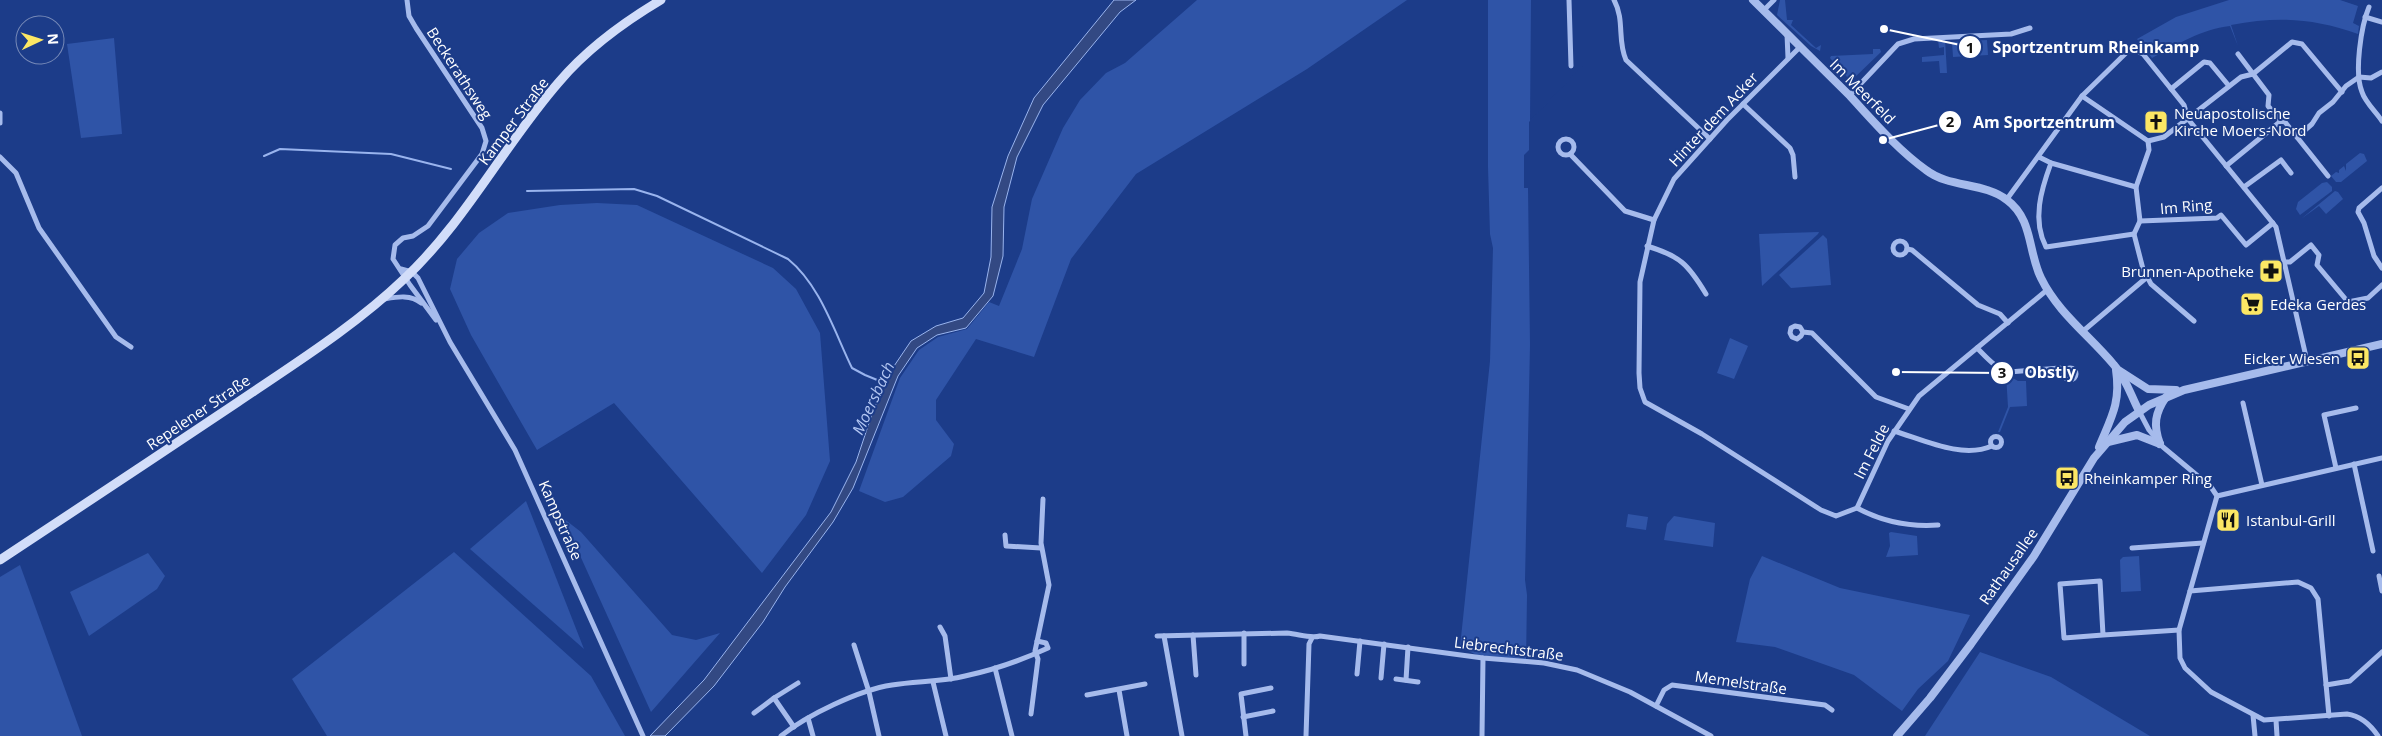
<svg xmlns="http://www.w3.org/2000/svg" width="2382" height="736" viewBox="0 0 2382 736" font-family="'Open Sans',sans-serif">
  <rect width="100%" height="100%" fill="#1c3c89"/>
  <g fill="#2f54a7">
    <polygon points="1197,0 1407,0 1307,69 1136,174 1071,259 1034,357 976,339 936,400 936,420 954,444 951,456 903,497 885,502 859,491 900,378 919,350 938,337 967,329 989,302 999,306 1022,249 1032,199 1063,128 1080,100 1106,73 1125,63"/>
    <polygon points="1488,0 1531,0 1530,121 1587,61 1587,58 1587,61 1529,122 1529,150 1524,155 1524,188 1528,188 1530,345 1525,580 1527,595 1526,662 1483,658 1460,647 1490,361 1493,248 1490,234 1488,167"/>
    <polygon points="1780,0 1785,0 1787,20 1793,20 1791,25 1816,48 1821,45 1820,51 1811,46 1777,15"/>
    <path d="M2229,0H2340L2358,6L2353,23L2359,26L2358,34C2313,18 2278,16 2231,25L2238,46L2230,26C2201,29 2177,45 2152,58L2137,39L2176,17Z"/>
    <polygon points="114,38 122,134 81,138 67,44"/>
    <polygon points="1938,39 1945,39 1947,73 1940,73 1939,61 1922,62 1922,57 1944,55 1944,47 1939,48"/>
    <polygon points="1987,40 1988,55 1953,57 1952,42"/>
    <polygon points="1873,49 1880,49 1881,52 1852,80 1848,78 1830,58 1831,56 1873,54"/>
    <polygon points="2360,153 2364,154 2367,161 2341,182 2336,182 2331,176 2336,172 2339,173 2339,170 2344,166 2346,171 2346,164"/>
    <polygon points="2327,182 2332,187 2332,191 2300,215 2296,209 2298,202 2322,183"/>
    <polygon points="2335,191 2338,192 2343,199 2326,214 2319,206 2301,219"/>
    <polygon points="597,203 637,205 773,268 796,289 820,333 830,461 806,515 762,573 614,403 537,450 471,335 450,289 457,259 479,233 508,213 560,205"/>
    <polygon points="1819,232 1818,234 1762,286 1759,234"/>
    <polygon points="1823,235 1827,239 1831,285 1791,288 1779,275"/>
    <polygon points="1730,338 1748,346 1734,379 1717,373"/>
    <polygon points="2006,374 2018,381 2026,381 2027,406 2010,407 2000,432 1998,432 2008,407"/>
    <polygon points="526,501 584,649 470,549"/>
    <polygon points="1628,514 1648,517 1646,530 1626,527"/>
    <polygon points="1674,516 1715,523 1713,547 1664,540 1667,524"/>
    <polygon points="563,518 581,532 672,635 696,640 720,633 651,712"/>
    <polygon points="1891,532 1917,536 1947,535 1917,536 1918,555 1886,557 1890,546 1889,533"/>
    <polygon points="454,552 591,676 625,736 327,736 292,679"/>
    <polygon points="148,553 165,576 157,589 89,636 70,592"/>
    <polygon points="1762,556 1840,588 1970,615 1948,661 1918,689 1902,711 1854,675 1775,647 1736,642 1750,579"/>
    <polygon points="2139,556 2141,591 2121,592 2120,560 2123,557"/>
    <polygon points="20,565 82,736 0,736 0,577"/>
    <polygon points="1980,652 2051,677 2150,736 1925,736"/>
  </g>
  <polygon fill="#334983" stroke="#99b4ee" points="1114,0 1136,0 1120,12 1043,105 1017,157 1004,207 1003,256 993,296 966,328 937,335 917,348 898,376 853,488 833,522 785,587 763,622 714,686 665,736 650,736 704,680 831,512 856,462 873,411 890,372 911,341 936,326 963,318 984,293 991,257 992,207 1008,156 1034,98"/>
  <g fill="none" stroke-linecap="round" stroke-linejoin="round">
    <g stroke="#99b4ee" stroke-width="2">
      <polyline points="264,156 280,149 391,154 451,169"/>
      <path d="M527,191L634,189L657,196L788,259C820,285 834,331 852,368L865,375L887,384"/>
    </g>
    <g stroke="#a6bbec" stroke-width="5">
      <polyline points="407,0 409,16 416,28 482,128 486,141 482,154 428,226 413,236 403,238 395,245 393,259 410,285 436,320"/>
      <polyline points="1569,0 1571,66"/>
      <path d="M1614,0C1625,20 1617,40 1626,60L1710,139"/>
      <path d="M2369,7C2361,26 2354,73 2362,92C2365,102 2376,112 2382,121"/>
      <polyline points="1763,11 1774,0"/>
      <polyline points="2365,17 2382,22"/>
      <polyline points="1787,34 1788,58"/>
      <polyline points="1800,47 1727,120 1674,179 1654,220 1640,282 1639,373 1640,388 1645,402 1702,434 1821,510 1836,516 1857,508 1888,441 1919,396 2047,290"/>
      <polyline points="2238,54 2269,95 2268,106 2281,121 2285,122 2328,176"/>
      <polyline points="2171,89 2204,62 2210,63 2229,86"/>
      <polyline points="1849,96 1898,44 1914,39 2011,34 2030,28"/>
      <polyline points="2082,96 2148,141"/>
      <polyline points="1743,104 1790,148 1793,155 1795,177"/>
      <polyline points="0,113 0,123"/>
      <polyline points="2297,137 2312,124 2319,113 2333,102 2346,86 2359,77 2371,78 2382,72"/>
      <circle cx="1566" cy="147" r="8"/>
      <polyline points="1570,154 1625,211 1654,220"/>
      <polyline points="0,157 16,173 39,228 116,337 131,347"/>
      <polyline points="2039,157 2051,163 2136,187"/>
      <path d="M2051,163C2041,190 2032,220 2046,247L2134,234"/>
      <polyline points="2226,166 2281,121"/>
      <polyline points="2244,187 2281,160 2291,173"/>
      <polyline points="2382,188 2359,208 2358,212 2364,223 2374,256 2382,268"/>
      <polyline points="2007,199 2082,96 2128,51 2135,50 2143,54 2184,105 2188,119 2276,227 2307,361"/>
      <polyline points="2140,221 2217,218 2221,215 2246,245 2273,223"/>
      <circle cx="1900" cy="248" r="7"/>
      <path d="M1647,246C1680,256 1688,264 1706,294"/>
      <polyline points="1907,249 1912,250 1978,305 2000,314 2008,323"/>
      <polyline points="2286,262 2290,262 2311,245 2319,255 2317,265 2348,302 2368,298 2382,285"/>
      <polyline points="401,269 412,272 418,278 450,342 515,450 643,736"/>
      <path d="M384,299C396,297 411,294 421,303"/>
      <polyline points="2194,321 2151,284 2143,269 2134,234 2140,221 2136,187 2149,150 2148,141 2164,137 2241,77 2253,74 2292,42 2302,44 2342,92"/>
      <polyline points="1803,332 1801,336 1797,339 1792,337 1790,333 1791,328 1795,326 1800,327 1803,332 1812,333 1876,397 1909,409"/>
      <polyline points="2082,332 2146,278"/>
      <path d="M1977,348C1987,358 1995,368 2009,372L2060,368L2066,370"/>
      <circle cx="2070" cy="374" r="6"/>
      <polyline points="2243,403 2262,485"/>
      <path d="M2139,411L2149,430L2163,447L2211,487L2217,496L2179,630L2180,658L2185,668L2211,692L2264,720L2347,714C2361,716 2370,724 2378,736"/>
      <path d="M1894,431C1924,440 1962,459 1992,446"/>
      <circle cx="1996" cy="442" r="5.5"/>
      <polyline points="2354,464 2373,551"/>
      <polyline points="2336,468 2324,415 2356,408"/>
      <polyline points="2217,496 2382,458"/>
      <path d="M1857,508C1883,522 1909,527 1938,525"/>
      <polyline points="1005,535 1006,546 1041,548"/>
      <polyline points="2132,548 2203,543"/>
      <polyline points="2379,576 2382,591"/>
      <polyline points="2190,591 2298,582 2311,588 2318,599 2329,716"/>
      <polyline points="940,627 945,636 951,679"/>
      <polyline points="1193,635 1196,675"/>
      <polyline points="2103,635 2064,638 2060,584 2100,581 2103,635 2179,630"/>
      <path d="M1157,636L1287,633C1299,634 1310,639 1320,636L1483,658L1544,663L1577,670L1630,692L1711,736"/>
      <polyline points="1164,636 1182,736"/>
      <polyline points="854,645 869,692 879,736"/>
      <polyline points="1244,664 1244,633"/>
      <polyline points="995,668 1012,736"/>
      <polyline points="1357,674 1360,641"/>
      <polyline points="1381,678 1384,644"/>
      <polyline points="1396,679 1418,682"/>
      <polyline points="1406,680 1408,647"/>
      <polyline points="933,682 946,736"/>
      <polyline points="2326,685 2350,681 2382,652"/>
      <polyline points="1119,690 1127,736"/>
      <polyline points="1087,695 1145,684"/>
      <polyline points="1656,706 1664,690 1672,685 1825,705 1832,710"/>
      <polyline points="754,713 774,698"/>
      <polyline points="1031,714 1038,659 1035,651 1049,585 1041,543 1043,499"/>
      <polyline points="2253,715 2255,736"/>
      <polyline points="1243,717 1273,711"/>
      <polyline points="808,718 813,736"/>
      <polyline points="2276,720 2277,736"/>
      <polyline points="794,727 774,698 798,683"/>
      <path d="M781,736C807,715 859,690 892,685C916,681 941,682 965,676C993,670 1022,660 1048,648L1046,643L1037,641"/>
      <polyline points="1246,736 1241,694 1271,688"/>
      <polyline points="1306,736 1309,644 1312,638"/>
      <polyline points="1482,736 1483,658"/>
    </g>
    <g stroke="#a6bbec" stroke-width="8">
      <path d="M1753,0C1785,32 1818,64 1850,96C1874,122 1897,149 1926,170C1949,188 1984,182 2007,200C2033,219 2028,252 2041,278C2058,313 2090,336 2114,365C2126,378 2131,396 2139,411"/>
      <polyline points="2120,371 2148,389 2176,390"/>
      <polyline points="2108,442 2137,435 2160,444"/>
      <path d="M2160,444C2153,425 2155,413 2166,397"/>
      <path d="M2099,447C2111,418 2121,403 2116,370"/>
      <polyline points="1897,736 1930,698 1971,644 2034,556 2094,458 2125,422 2149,405 2184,390 2382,344"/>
    </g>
    <path stroke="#d2ddf9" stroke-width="9" d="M0,560C79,508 159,455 238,402C294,364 355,326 404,279C466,221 504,145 559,82C587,49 624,22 661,0"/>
  </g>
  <defs>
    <g id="church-square" transform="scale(1.25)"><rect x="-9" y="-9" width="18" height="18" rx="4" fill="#fce764" stroke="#1c3c89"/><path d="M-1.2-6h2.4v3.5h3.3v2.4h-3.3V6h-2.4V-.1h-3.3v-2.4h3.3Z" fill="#111"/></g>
    <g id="pharmacy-square" transform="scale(1.25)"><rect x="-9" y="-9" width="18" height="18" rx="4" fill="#fce764" stroke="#1c3c89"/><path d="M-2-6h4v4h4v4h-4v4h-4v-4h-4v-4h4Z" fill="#111"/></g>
    <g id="supermarket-square" transform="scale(1.25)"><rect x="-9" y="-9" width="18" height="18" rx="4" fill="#fce764" stroke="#1c3c89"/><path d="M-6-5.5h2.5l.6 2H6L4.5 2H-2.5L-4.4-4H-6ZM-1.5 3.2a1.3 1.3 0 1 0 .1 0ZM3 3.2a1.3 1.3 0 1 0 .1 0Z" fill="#111"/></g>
    <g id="bus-square" transform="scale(1.25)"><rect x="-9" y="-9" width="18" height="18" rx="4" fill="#fce764" stroke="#1c3c89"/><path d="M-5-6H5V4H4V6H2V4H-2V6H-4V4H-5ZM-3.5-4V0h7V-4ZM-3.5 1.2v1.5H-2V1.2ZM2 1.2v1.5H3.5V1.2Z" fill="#111"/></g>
    <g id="restaurant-square" transform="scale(1.25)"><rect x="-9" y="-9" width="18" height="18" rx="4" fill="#fce764" stroke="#1c3c89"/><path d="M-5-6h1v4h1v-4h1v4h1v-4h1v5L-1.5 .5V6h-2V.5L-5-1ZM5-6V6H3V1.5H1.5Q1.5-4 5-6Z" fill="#111"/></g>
  </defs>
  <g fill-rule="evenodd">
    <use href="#church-square" x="2156" y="122"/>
    <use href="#pharmacy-square" x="2271" y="271"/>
    <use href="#supermarket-square" x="2252" y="304"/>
    <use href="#bus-square" x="2358" y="358"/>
    <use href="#bus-square" x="2067" y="478"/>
    <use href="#restaurant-square" x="2228" y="520"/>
  </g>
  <g text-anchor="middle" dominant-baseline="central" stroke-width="4" stroke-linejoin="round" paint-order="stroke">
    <g font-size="15" fill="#fff" stroke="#1c3c89">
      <text transform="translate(460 73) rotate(57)">Beckerathsweg</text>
      <text transform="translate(1863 91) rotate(45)">Im Meerfeld</text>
      <text transform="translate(1713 119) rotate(-47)">Hinter dem Acker</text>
      <text transform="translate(513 121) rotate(-53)">Kamper Straße</text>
      <text transform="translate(2186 206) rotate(-5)">Im Ring</text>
      <text transform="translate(198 412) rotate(-34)">Repelener Straße</text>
      <text transform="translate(1871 451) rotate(-63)">Im Felde</text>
      <text transform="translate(561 520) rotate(66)">Kampstraße</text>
      <text transform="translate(2008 566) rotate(-55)">Rathausallee</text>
      <text transform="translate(1509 648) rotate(7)">Liebrechtstraße</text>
      <text transform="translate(1741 682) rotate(8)">Memelstraße</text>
    </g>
    <g font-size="15" fill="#fff" stroke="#1c3c89" text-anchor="start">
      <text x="2174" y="113">Neuapostolische<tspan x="2174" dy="17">Kirche Moers-Nord</tspan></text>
      <text x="2254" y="271" text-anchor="end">Brunnen-Apotheke</text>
      <text x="2270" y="304">Edeka Gerdes</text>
      <text x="2340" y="358" text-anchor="end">Eicker Wiesen</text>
      <text x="2084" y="478">Rheinkamper Ring</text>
      <text x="2246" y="520">Istanbul-Grill</text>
    </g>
    <g font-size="16" font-style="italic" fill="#b2c6f3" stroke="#1c3c89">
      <text transform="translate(873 398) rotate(-65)">Moersbach</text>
    </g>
  </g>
  <path fill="none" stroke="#fff" stroke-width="2" d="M1884 29L1970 47M1883 140L1950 122M1896 372L2002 373"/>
  <g fill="#fff" stroke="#1c3c89" stroke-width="2">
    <circle cx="1884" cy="29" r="5"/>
    <circle cx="1883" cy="140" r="5"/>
    <circle cx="1896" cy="372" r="5"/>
    <circle cx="1970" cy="47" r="12"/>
    <circle cx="1950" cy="122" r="12"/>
    <circle cx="2002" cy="373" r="12"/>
  </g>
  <g font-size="15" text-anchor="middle" font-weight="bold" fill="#111">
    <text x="1970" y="53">1</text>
    <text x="1950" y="127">2</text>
    <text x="2002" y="378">3</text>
  </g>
  <g font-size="16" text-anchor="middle" font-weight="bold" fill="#fff" stroke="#1c3c89" stroke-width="4" stroke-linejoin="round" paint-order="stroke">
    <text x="2096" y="53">Sportzentrum Rheinkamp</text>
    <text x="2044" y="128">Am Sportzentrum</text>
    <text x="2050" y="378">Obstly</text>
  </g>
  <g transform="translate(40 40) rotate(86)"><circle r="24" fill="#1c3c89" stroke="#778ab8"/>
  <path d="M0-4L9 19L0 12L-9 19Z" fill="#fce764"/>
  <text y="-8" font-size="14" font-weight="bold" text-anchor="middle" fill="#ffffff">N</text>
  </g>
</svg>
